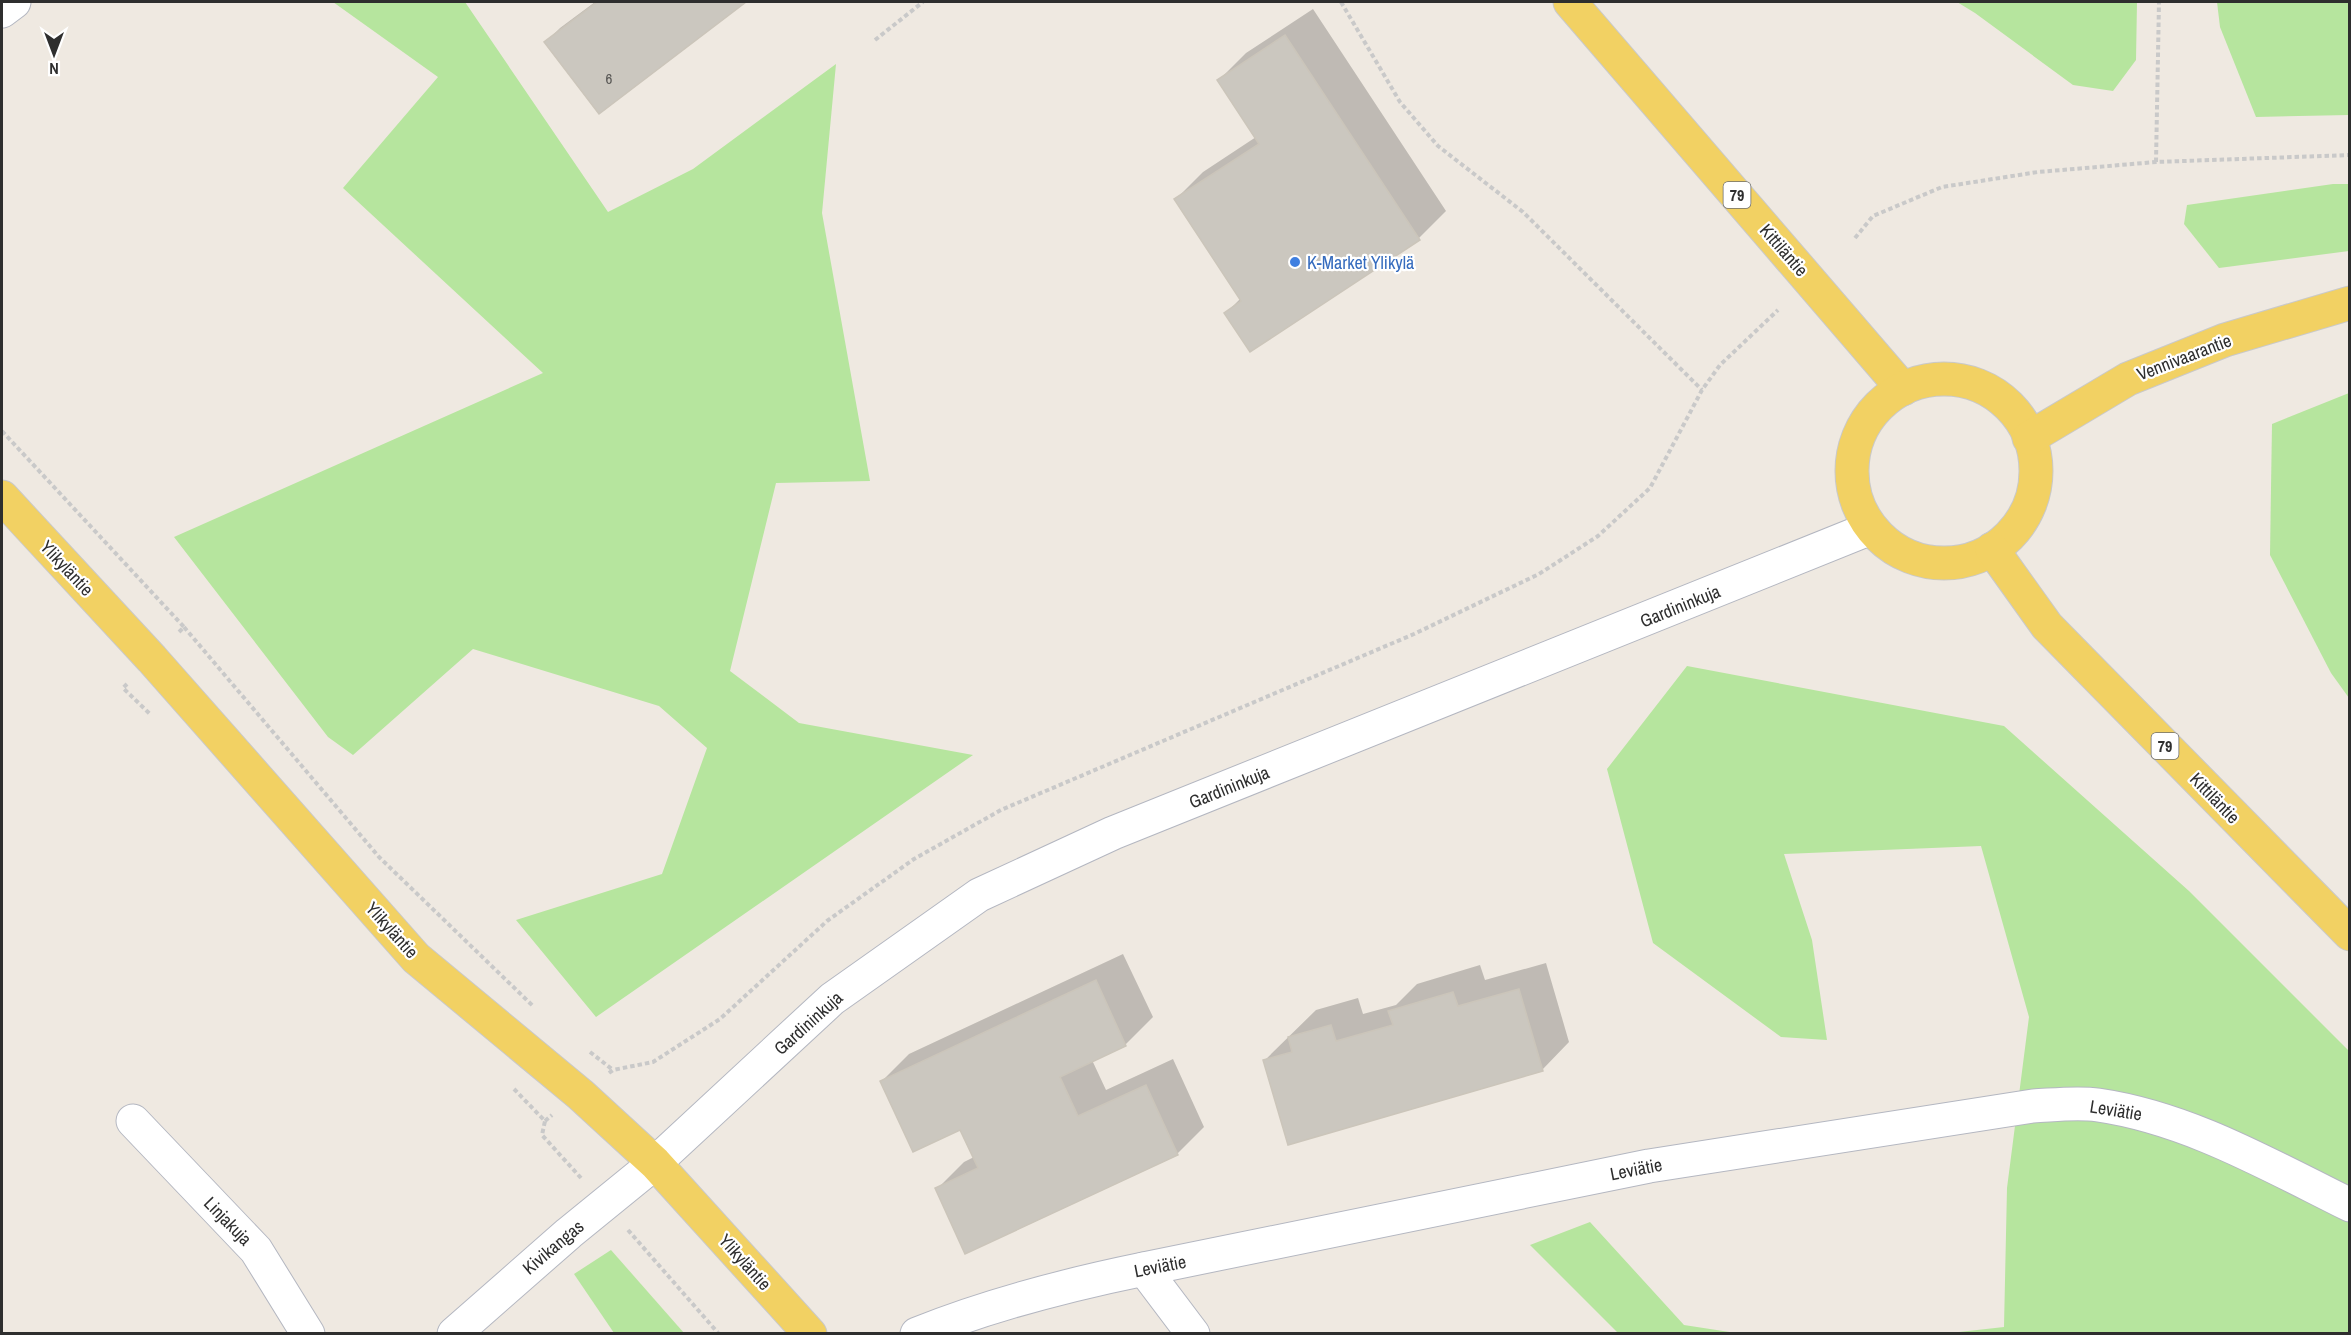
<svg xmlns="http://www.w3.org/2000/svg" width="2351" height="1335" viewBox="0 0 2351 1335" font-family="'Archivo Narrow',sans-serif">
  <rect width="100%" height="100%" fill="#efe9e1"/>
  <g fill="#b6e59e">
    <polygon points="333,2 465,2 608,212 693,169 836,64 822,213 870,481 776,483 730,671 799,723 973,755 596,1017 516,920 662,874 707,748 659,706 473,649 353,755 328,737 174,537 543,373 343,188 438,77"/>
    <polygon points="1957,2 2137,2 2136,60 2113,91 2073,85 1975,13"/>
    <polygon points="2217,2 2349,2 2349,115 2256,117 2220,27"/>
    <polygon points="2333,184 2349,184 2349,251 2219,268 2184,224 2187,205"/>
    <polygon points="2349,393 2349,698 2331,673 2270,555 2272,424"/>
    <polygon points="1687,666 2004,726 2189,891 2349,1051 2349,1333 1950,1333 2004,1327 2007,1188 2029,1017 1981,846 1784,854 1812,940 1827,1040 1781,1037 1653,943 1607,769"/>
    <polygon points="1590,1222 1684,1325 1736,1333 1618,1333 1530,1245"/>
    <polygon points="611,1250 684,1333 614,1333 574,1274"/>
  </g>
  <g fill="#0003">
    <polygon points="595,2 744,2 600,112 546,42 560,28"/>
    <polygon points="1313,9 1446,211 1419,238 1226,313 1241,298 1176,199 1203,172 1256,137 1219,80 1246,53"/>
    <polygon points="1123,954 1153,1017 1126,1044 1092,1060 1106,1090 1173,1059 1204,1127 1177,1154 937,1189 964,1162 974,1157 961,1128 881,1082 909,1054"/>
    <polygon points="1546,963 1569,1042 1542,1070 1265,1060 1316,1010 1358,998 1363,1014 1396,1005 1417,984 1480,965 1485,980"/>
  </g>
  <g fill="#cbc7bf" stroke="#cbc5ba" stroke-width="1.5">
    <polygon points="597,2 746,2 599,114 544,42"/>
    <polygon points="1285,35 1420,240 1250,352 1224,313 1241,301 1174,199 1259,144 1217,80"/>
    <polygon points="1096,980 1126,1046 1060,1077 1078,1116 1146,1085 1178,1155 965,1254 935,1188 978,1168 960,1130 913,1152 880,1081"/>
    <polygon points="1519,989 1543,1071 1288,1145 1263,1060 1292,1052 1288,1037 1331,1025 1336,1041 1393,1025 1388,1011 1453,992 1458,1006"/>
  </g>
  <g fill="none" stroke-linecap="round" stroke-linejoin="round">
    <g stroke="#b4b7c1" stroke-width="35">
      <g id="minor">
        <polyline points="2,11 14,2"/>
        <polyline points="133,1121 256,1250 308,1334"/>
        <polyline points="1144,1269 1193,1334"/>
        <polyline points="454,1334 569,1233 655,1163 832,999 979,895 1113,833 1871,528"/>
        <path d="M917,1334C991,1304 1066,1285 1144,1269L1649,1166L2033,1106C2054,1105 2077,1102 2098,1105C2188,1118 2269,1165 2350,1205"/>
      </g>
    </g>
    <g stroke="#c9c9c9" stroke-width="35">
      <g id="major">
        <polyline points="1570,2 1903,389"/>
        <circle cx="1944" cy="471" r="92"/>
        <polyline points="2029,438 2128,379 2225,340 2350,303"/>
        <polyline points="2,497 152,659 416,958 581,1095 655,1163 810,1334"/>
        <polyline points="1992,549 2047,626 2350,934"/>
      </g>
    </g>
    <g stroke="#c9c9c9" stroke-width="4" stroke-dasharray="4.5 3" stroke-linecap="butt">
      <polyline points="1341,2 1400,102 1438,146 1523,212 1702,390"/>
      <polyline points="875,40 923,2"/>
      <polyline points="2156,162 2159,2"/>
      <polyline points="1855,238 1873,216 1942,187 2038,172 2156,162 2350,155"/>
      <polyline points="2,431 184,627 177,634"/>
      <polyline points="184,627 379,857 533,1006"/>
      <polyline points="127,684 123,688 150,714"/>
      <polyline points="590,1052 613,1070"/>
      <polyline points="609,1073 613,1070 653,1062 720,1019 827,921 914,859 1001,810 1414,634 1539,574 1598,536 1650,488 1702,390 1720,365 1778,310"/>
      <polyline points="514,1089 545,1121 542,1135 581,1178"/>
      <polyline points="545,1121 552,1115"/>
      <polyline points="628,1230 719,1334"/>
    </g>
    <use href="#minor" stroke="#fff" stroke-width="33"/>
    <use href="#major" stroke="#f2d163" stroke-width="33"/>
  </g>
  <circle fill="#3f7fe0" stroke="#fff" stroke-width="2" cx="1295" cy="262" r="6"/>
  <g text-anchor="middle" dominant-baseline="central" stroke-width="4.5" stroke-linejoin="round" paint-order="stroke">
    <g font-size="15" fill="#555452">
      <text x="609" y="78">6</text>
    </g>
    <g fill="#fff" stroke="#6d6d6d" stroke-width="1.5">
      <rect x="1723.5" y="182" width="27" height="26" rx="4.5"/>
      <rect x="2151.5" y="733" width="27" height="26" rx="4.5"/>
    </g>
    <g font-size="16" font-weight="bold" fill="#2e2e2e">
      <text x="1737" y="195">79</text>
      <text x="2165" y="746">79</text>
    </g>
    <g font-size="18" fill="#2e2e2e" stroke="#fff">
      <text transform="translate(1784 250) rotate(49)">Kittiläntie</text>
      <text transform="translate(2184 357) rotate(-21)">Vennivaarantie</text>
      <text transform="translate(67 568) rotate(47)">Ylikyläntie</text>
      <text transform="translate(1680 606) rotate(-22)">Gardininkuja</text>
      <text transform="translate(1229 787) rotate(-22)">Gardininkuja</text>
      <text transform="translate(2215 798) rotate(46)">Kittiläntie</text>
      <text transform="translate(392 930) rotate(48)">Ylikyläntie</text>
      <text transform="translate(808 1023) rotate(-42)">Gardininkuja</text>
      <text transform="translate(2116 1110) rotate(9)">Leviätie</text>
      <text transform="translate(1636 1169) rotate(-11)">Leviätie</text>
      <text transform="translate(228 1221) rotate(46)">Linjakuja</text>
      <text transform="translate(553 1247) rotate(-40)">Kivikangas</text>
      <text transform="translate(745 1262) rotate(48)">Ylikyläntie</text>
      <text transform="translate(1160 1266) rotate(-11)">Leviätie</text>
    </g>
    <g font-size="18" fill="#366cbe" stroke="#fff" text-anchor="start">
      <text x="1307" y="262">K-Market Ylikylä</text>
    </g>
  </g>
  <rect width="2351" height="1335" fill="none" stroke="#2e2e2e" stroke-width="6"/>
  <g transform="translate(54 54) rotate(180)" stroke="#ffffff" stroke-width="4.5" paint-order="stroke">
  <path d="M0-4.5L10 22L0 15L-10 22Z" fill="#2e2e2e"/>
  <text y="-9" font-size="16" font-weight="bold" text-anchor="middle" fill="#2e2e2e">N</text>
  </g>
</svg>
